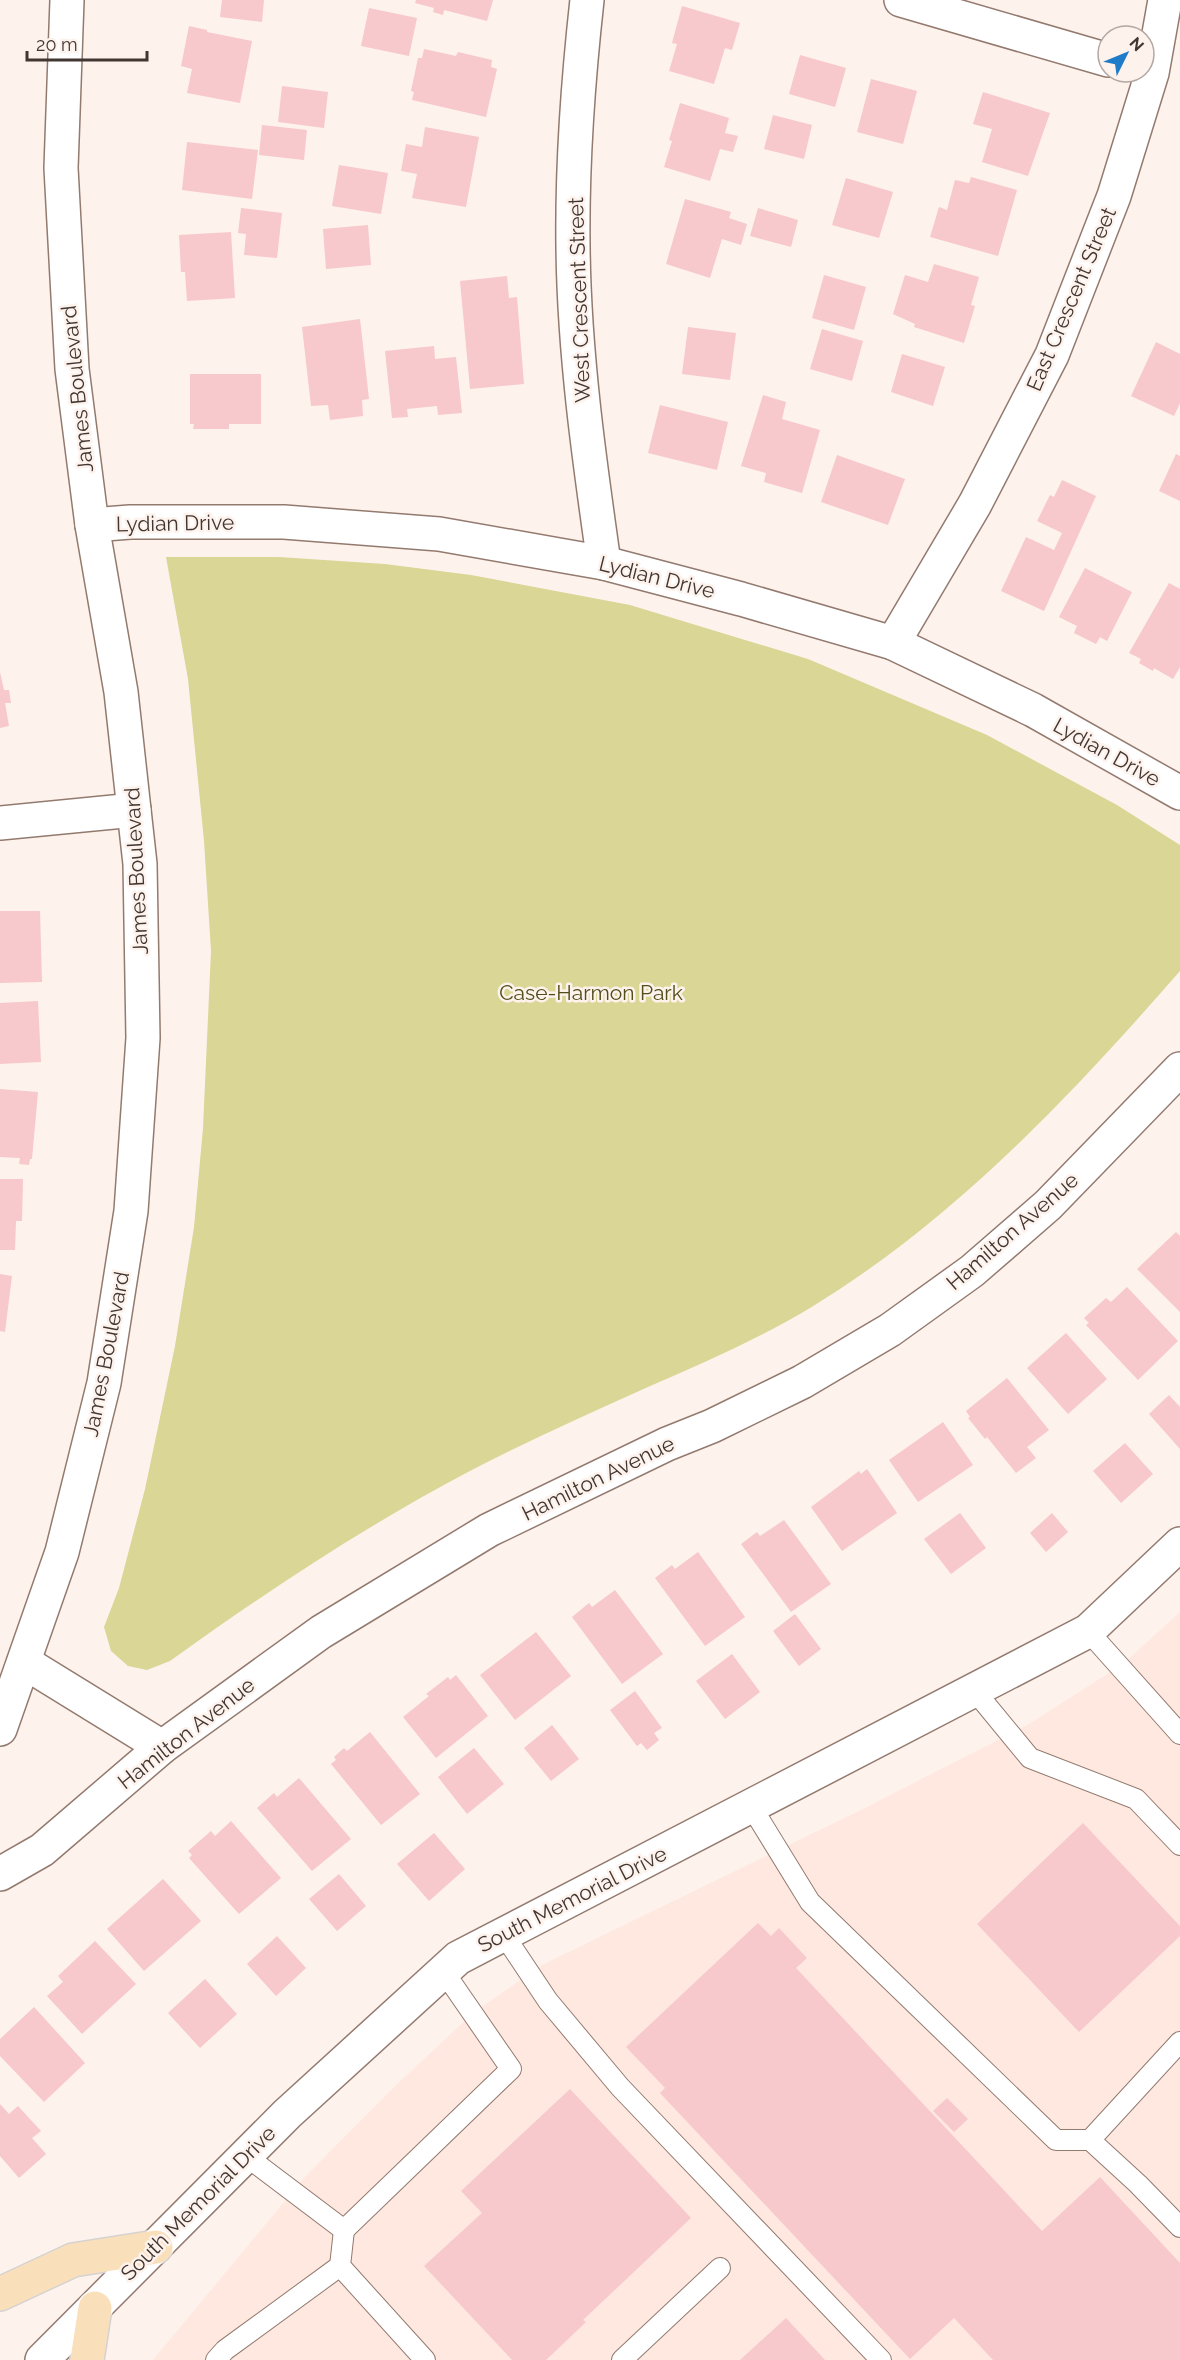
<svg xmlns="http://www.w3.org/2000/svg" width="1180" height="2360" viewBox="0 0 1180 2360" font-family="Raleway,sans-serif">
  <rect width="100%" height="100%" fill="#fef2ed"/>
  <polygon fill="#fee8df" points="1180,1612 1180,2360 153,2360 303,2179 391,2090 473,2013 542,1965 863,1809 1029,1724 1123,1664"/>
  <path fill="#dad696" d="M166,557H279L385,564L471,575L630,605L808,659L987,735L1117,805L1180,845V971C1070,1097 953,1221 810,1308C758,1339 703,1363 648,1387C588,1414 527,1441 468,1472C364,1527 266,1592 170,1661L147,1670L128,1666L111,1651L104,1627L119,1588L145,1489L175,1346L194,1227L203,1128L211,951L204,841L188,679Z"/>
  <g fill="#f7c8cc">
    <polygon points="222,0 264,0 262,22 220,17"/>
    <polygon points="416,0 493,0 487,21 444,10 443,15 433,12 434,8 415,3"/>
    <polygon points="682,6 740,23 732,50 725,48 714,84 669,71 677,44 672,43"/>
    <polygon points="369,8 417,18 409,56 361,46"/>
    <polygon points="189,26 207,30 207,32 252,41 240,103 187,93 192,69 181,66"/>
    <polygon points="424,49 456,56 458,52 492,60 491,67 497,69 486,117 412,100 414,92 411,91 418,58 422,58"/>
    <polygon points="800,55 846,68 835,107 789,94"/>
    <polygon points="871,79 917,91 903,144 857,132"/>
    <polygon points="282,86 328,92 324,128 278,122"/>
    <polygon points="983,92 1050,113 1028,176 982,162 992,129 973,124"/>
    <polygon points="680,103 729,118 725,133 738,136 733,152 720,149 710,181 664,167 672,141 669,140"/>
    <polygon points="773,115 812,125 804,159 764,149"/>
    <polygon points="262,125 307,130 304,160 259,155"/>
    <polygon points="425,127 479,137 466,207 412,198 417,174 401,171 406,144 422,147"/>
    <polygon points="187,142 258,150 252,199 182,190"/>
    <polygon points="339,165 388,173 381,214 332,206"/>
    <polygon points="971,177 1017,190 998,256 930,237 939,207 947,210 955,180 969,183"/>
    <polygon points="846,178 893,192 879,238 832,225"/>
    <polygon points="685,199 731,212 729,218 747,224 741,245 722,239 710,278 666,264"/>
    <polygon points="241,208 282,213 277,258 244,255 246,234 238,233"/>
    <polygon points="758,208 798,220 791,247 750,236"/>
    <polygon points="368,225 371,265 326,269 323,229"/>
    <polygon points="231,232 235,298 187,301 185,272 181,272 179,235"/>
    <polygon points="934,264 979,277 971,305 975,306 964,343 914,327 915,324 893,314 905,275 928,282"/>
    <polygon points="824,275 866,287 854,330 812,318"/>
    <polygon points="507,276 509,298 517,297 524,384 470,389 460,281"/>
    <polygon points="360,319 369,399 362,400 363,416 330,420 328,405 311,406 302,327"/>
    <polygon points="688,327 736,333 730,380 682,374"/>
    <polygon points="822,329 863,341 852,381 810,369"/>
    <polygon points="1156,342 1180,354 1180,403 1174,416 1131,396"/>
    <polygon points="434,346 435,359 456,357 462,413 438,415 437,406 407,409 408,417 392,418 385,351"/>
    <polygon points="902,354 945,367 933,406 891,392"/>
    <polygon points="190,374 261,374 261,424 229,424 229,429 193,429 194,424 190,424"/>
    <polygon points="763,395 786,402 782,419 820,430 802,493 764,482 766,473 741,466"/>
    <polygon points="660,405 728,422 717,470 648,453"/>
    <polygon points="1176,454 1180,456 1180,501 1159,491"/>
    <polygon points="837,455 905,479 888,525 821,502"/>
    <polygon points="1062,480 1096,496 1044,611 1001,591 1026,537 1054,550 1062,533 1037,521 1050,495 1054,497"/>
    <polygon points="1085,568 1132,592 1107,641 1100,637 1096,644 1074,633 1077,626 1059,617"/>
    <polygon points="1169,583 1180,589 1180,667 1173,679 1154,668 1153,671 1139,663 1141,659 1129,653"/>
    <polygon points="0,672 4,690 9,690 11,703 5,703 9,726 0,728"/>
    <polygon points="0,911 40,911 42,982 0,983"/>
    <polygon points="38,1001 41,1062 0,1064 0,1003"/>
    <polygon points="0,1089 38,1092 32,1159 30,1159 29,1165 19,1164 20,1158 0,1157"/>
    <polygon points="0,1179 23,1179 22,1221 16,1221 15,1250 0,1250"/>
    <polygon points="1176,1232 1180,1236 1180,1312 1137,1269"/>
    <polygon points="0,1274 12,1276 5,1332 0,1331"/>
    <polygon points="1127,1287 1178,1341 1138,1380 1086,1325 1089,1323 1084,1318 1106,1298 1111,1302"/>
    <polygon points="1066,1333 1107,1379 1068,1414 1027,1368"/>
    <polygon points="1007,1378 1049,1430 1027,1447 1036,1458 1016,1473 987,1437 985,1439 968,1418 970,1417 966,1411"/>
    <polygon points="1169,1395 1180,1407 1180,1449 1149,1414"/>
    <polygon points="943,1422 973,1465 918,1502 889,1460"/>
    <polygon points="1125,1443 1153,1474 1121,1503 1093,1471"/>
    <polygon points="867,1469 897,1513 842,1551 811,1507 859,1471 861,1474"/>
    <polygon points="960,1513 986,1548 951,1574 924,1539"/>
    <polygon points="1052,1513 1068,1532 1046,1552 1030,1533"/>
    <polygon points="784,1520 831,1584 791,1612 741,1544 757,1532 760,1536"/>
    <polygon points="698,1552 745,1617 705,1646 655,1578 672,1565 675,1569"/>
    <polygon points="615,1590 663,1654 622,1684 572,1617 589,1603 592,1607"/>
    <polygon points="795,1614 821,1649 799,1666 773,1631"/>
    <polygon points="536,1632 571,1676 515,1720 480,1675"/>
    <polygon points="732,1654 760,1692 725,1719 696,1681"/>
    <polygon points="456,1675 488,1716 436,1758 403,1717 429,1696 426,1694 448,1677 450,1680"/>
    <polygon points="635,1691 662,1728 654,1733 659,1740 647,1750 641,1743 637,1746 610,1710"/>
    <polygon points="552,1725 579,1759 551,1781 524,1748"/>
    <polygon points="370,1732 420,1794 381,1825 331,1764 336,1760 334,1757 344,1748 347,1751"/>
    <polygon points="474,1748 504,1784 467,1814 438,1777"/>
    <polygon points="299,1778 351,1839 312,1871 257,1808 274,1793 277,1797"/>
    <polygon points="231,1821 281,1878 239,1914 189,1858 192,1855 188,1851 211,1831 215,1836"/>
    <polygon points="1083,1823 1180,1926 1180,1936 1079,2032 977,1924"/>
    <polygon points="434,1833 465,1869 429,1901 397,1864"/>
    <polygon points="339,1874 366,1906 337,1931 309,1899"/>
    <polygon points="163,1879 201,1921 144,1971 107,1929"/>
    <polygon points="758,1923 771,1936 779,1928 807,1958 796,1968 1042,2231 1100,2177 1180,2263 1180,2360 993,2360 954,2318 910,2359 660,2093 665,2088 626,2047"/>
    <polygon points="277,1936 306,1968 276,1996 247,1964"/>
    <polygon points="95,1941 136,1984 82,2034 47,1996 63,1982 58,1976"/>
    <polygon points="205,1979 237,2014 200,2048 168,2013"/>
    <polygon points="34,2007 85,2063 44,2102 0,2056 0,2039"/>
    <polygon points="570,2089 691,2218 583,2320 586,2322 546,2360 512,2360 424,2266 482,2213 461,2191"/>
    <polygon points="947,2098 968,2119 954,2132 933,2111"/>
    <polygon points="0,2104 9,2114 18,2106 41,2131 32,2138 46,2154 19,2178 0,2156"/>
    <polygon points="786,2318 825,2360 740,2360"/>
  </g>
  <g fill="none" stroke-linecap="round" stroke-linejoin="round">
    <g stroke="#937a6f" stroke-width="22">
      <g id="service">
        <polyline points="1088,1631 1180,1734"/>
        <polyline points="974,1690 1030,1758 1136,1799 1180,1845"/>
        <polyline points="751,1806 810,1902 1056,2140 1090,2140 1180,2042"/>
        <polyline points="504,1935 548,2001 620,2087 881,2360"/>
        <polyline points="1090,2140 1138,2184 1180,2227"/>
        <polyline points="246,2156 344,2230 511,2069 444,1972"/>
        <polyline points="344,2230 340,2266 425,2360"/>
        <polyline points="216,2360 225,2350 340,2266"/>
        <polyline points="622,2360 720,2268"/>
      </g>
    </g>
    <g stroke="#937a6f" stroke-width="36">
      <g id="minor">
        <path d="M587,0C578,81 572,164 573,246C574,352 589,458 604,563"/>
        <polyline points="901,0 1108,60"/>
        <polyline points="92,525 130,522 284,522 439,534 604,563 741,599 893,643 1033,710 1180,793"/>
        <polyline points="893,643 975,504 1052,355 1114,196 1152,73 1165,0"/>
        <polyline points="0,823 134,810"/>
        <polyline points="24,1662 162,1747"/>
        <polyline points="0,1729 62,1552 104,1383 131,1211 143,1038 140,864 134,810 121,692 92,525 72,369 61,168 67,0"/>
        <polyline points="0,1874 42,1850 162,1747 321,1632 489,1530 667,1444 712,1426 802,1382 890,1330 972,1271 1048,1205 1180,1069"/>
      </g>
    </g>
    <g stroke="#937a6f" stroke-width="36">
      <polyline id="secondary" points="42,2360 287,2114 458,1958 1088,1631 1180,1544"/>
    </g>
    <g stroke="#d5d3d2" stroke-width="36">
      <g id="primary">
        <polyline points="0,2294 73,2260 156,2247"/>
        <polyline points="87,2360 95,2308"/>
      </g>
    </g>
    <use href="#service" stroke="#fff" stroke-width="20"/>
    <use href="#minor" stroke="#fff" stroke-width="33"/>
    <use href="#secondary" stroke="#fff" stroke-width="33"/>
    <use href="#primary" stroke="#fadfbb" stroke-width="33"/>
  </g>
  <g text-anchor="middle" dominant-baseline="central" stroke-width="5" stroke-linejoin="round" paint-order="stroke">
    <g font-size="21" fill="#413631" stroke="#fef2ed">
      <text transform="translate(1071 299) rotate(-67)">East Crescent Street</text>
      <text transform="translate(579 300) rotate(-92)">West Crescent Street</text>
      <text transform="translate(77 389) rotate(-96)">James Boulevard</text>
      <text transform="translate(175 523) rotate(-1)">Lydian Drive</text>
      <text transform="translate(657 577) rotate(14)">Lydian Drive</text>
      <text transform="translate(1107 752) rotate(29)">Lydian Drive</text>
      <text transform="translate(136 871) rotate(-93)">James Boulevard</text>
      <text transform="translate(1012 1231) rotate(-41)">Hamilton Avenue</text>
      <text transform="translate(106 1354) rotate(-79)">James Boulevard</text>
      <text transform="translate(598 1478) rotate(-26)">Hamilton Avenue</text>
      <text transform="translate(186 1733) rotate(-38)">Hamilton Avenue</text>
      <text transform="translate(572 1899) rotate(-27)">South Memorial Drive</text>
      <text transform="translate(198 2203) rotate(-45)">South Memorial Drive</text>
    </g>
    <g font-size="21" fill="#524e1a" stroke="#fef2ed">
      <text x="591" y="992">Case-Harmon Park</text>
    </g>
  </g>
  <g transform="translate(1126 54) rotate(47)"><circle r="28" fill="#fef2ed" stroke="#b2a7a2" stroke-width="1.5"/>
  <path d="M0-4.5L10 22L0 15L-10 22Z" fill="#207bc8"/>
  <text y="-9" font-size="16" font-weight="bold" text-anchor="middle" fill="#413631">N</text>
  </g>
  <path d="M27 51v9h120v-9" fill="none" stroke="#413631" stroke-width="3"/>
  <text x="36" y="51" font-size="18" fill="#413631" stroke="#fef2ed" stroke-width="4.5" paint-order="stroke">20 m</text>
</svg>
